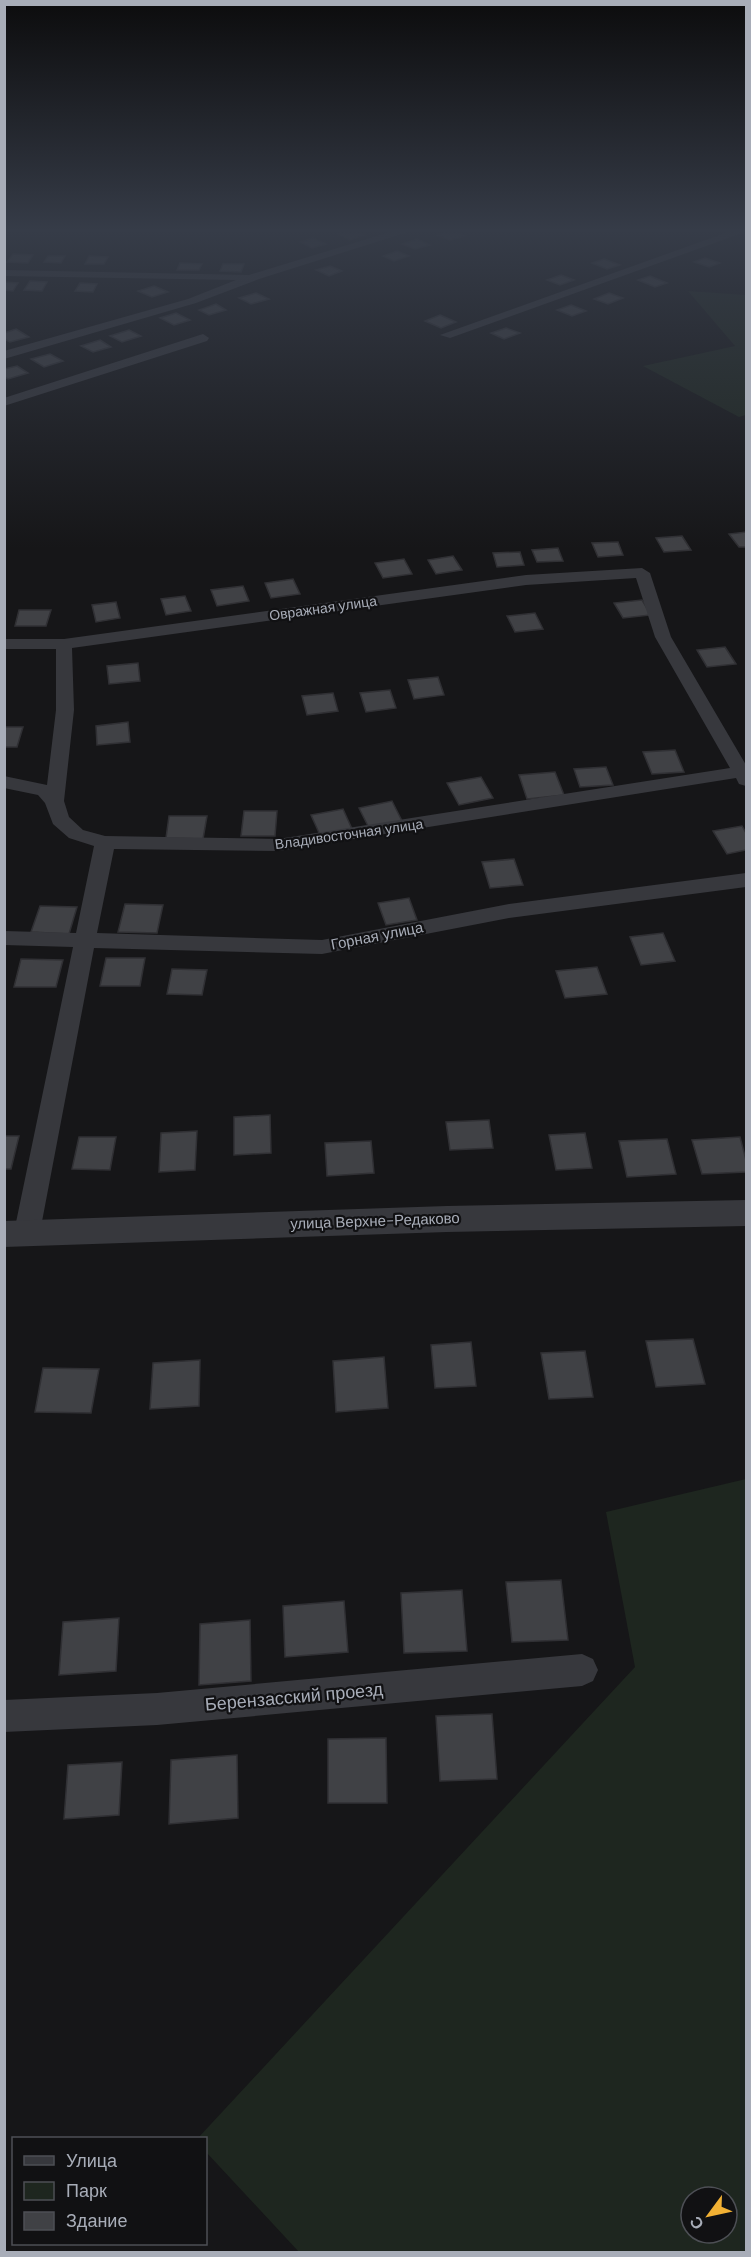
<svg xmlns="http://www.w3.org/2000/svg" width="751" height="2257" viewBox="0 0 751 2257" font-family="'DM Sans',sans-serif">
  <rect width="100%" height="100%" fill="#161618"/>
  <g fill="#1e261f" fill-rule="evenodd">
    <polygon points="688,291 746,295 746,415 739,417 643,366 735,346"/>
    <path d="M746,1479V2252H299L206,2152V2138H198L635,1667L606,1512ZM691,2197H727V2233H691Z"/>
  </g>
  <g fill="#404145" stroke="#303034" stroke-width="1.5">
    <polygon points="344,232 358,232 365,235 350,240 338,234"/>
    <polygon points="446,232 457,232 465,236 450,240 437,235"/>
    <polygon points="313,238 326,244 312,248 300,242"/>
    <polygon points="417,239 430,245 415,249 402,244"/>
    <polygon points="397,251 409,256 394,261 383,256"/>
    <polygon points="13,254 33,255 28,263 7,262"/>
    <polygon points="48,256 65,256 61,263 44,262"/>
    <polygon points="89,256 108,257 104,264 85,264"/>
    <polygon points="705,258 720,263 709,267 694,262"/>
    <polygon points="604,259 620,265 607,269 592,263"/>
    <polygon points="180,263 202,264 199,270 177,270"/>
    <polygon points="223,264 244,264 241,272 220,271"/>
    <polygon points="330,266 342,271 329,276 316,270"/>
    <polygon points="561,275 574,280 560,285 547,280"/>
    <polygon points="650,276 667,283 655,287 638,280"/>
    <polygon points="30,281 47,282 42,291 24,290"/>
    <polygon points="4,282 18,283 13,291 4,290"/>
    <polygon points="80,283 97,284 93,292 75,291"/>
    <polygon points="154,286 168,292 152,297 138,291"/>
    <polygon points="256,293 269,299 251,304 239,298"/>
    <polygon points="609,293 623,298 608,304 594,299"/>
    <polygon points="216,304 226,310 209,315 199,310"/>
    <polygon points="571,305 586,311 572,316 557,310"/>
    <polygon points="176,313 190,320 174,325 160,318"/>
    <polygon points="440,315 456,322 441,328 425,321"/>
    <polygon points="506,328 520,333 504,339 491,333"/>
    <polygon points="16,329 29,337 10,342 4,339 4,333"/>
    <polygon points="129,330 141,336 122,342 110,336"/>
    <polygon points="100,340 111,347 93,352 81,346"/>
    <polygon points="50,354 63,361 44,367 31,359"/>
    <polygon points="17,366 28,373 8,379 4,377 4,369"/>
    <polygon points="746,532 746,547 739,547 729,534"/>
    <polygon points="682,536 691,550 664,552 656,538"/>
    <polygon points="618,542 623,555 598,557 592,543"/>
    <polygon points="558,548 563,561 537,562 532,550"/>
    <polygon points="520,552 524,565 497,567 493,553"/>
    <polygon points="453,556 462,570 436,574 428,560"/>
    <polygon points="404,559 412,574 383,578 375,563"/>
    <polygon points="293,579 300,594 271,598 265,583"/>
    <polygon points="243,586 249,601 217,606 211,590"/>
    <polygon points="185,596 191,611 166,615 161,599"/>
    <polygon points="642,600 651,615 623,618 614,603"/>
    <polygon points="116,602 120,618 96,622 92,605"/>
    <polygon points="19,610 51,610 46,626 15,626"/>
    <polygon points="535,613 543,629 515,632 507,616"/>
    <polygon points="725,647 736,664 707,667 697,650"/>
    <polygon points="138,663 140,681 109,684 107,666"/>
    <polygon points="438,677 444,695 414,699 408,680"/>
    <polygon points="390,690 396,708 366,712 360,693"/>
    <polygon points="333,693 338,711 307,715 302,696"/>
    <polygon points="128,722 130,742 97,745 96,726"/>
    <polygon points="4,727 23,727 17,747 4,747"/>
    <polygon points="675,750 684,772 652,774 643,752"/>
    <polygon points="606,767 613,785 580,787 574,769"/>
    <polygon points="555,772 564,795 527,799 519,775"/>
    <polygon points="481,777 493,798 459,805 447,783"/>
    <polygon points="392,801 402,821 369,828 359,808"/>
    <polygon points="343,809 352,829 320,835 311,815"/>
    <polygon points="244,811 277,811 275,836 241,836"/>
    <polygon points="169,816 207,816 203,839 166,838"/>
    <polygon points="742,826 746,833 746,850 727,854 713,831"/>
    <polygon points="514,859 523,885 490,888 482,862"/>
    <polygon points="409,898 417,920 386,925 378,903"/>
    <polygon points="125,904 163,905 157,933 118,932"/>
    <polygon points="40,906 77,907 69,934 31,932"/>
    <polygon points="663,933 675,961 641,965 630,937"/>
    <polygon points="106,958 145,958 140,986 100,986"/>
    <polygon points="21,959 63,960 56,987 14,987"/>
    <polygon points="597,967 607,994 565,998 556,971"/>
    <polygon points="172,969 207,970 202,995 167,994"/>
    <polygon points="270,1115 271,1153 234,1155 234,1117"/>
    <polygon points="489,1120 493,1148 450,1150 446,1122"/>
    <polygon points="197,1131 195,1170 159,1172 161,1133"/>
    <polygon points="585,1133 592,1168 556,1170 549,1135"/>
    <polygon points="4,1136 19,1136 11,1169 4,1169"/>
    <polygon points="79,1137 116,1137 110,1170 72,1169"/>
    <polygon points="740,1137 746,1160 746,1172 702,1174 692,1140"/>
    <polygon points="667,1139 676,1174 627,1177 619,1141"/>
    <polygon points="371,1141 374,1173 327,1176 325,1143"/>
    <polygon points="693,1339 705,1384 656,1387 646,1341"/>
    <polygon points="471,1342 476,1386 435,1388 431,1345"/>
    <polygon points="585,1351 593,1397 549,1399 541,1353"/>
    <polygon points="384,1357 388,1408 336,1412 333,1361"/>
    <polygon points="200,1360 199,1406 150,1409 153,1363"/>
    <polygon points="43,1368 99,1369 91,1413 35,1412"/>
    <polygon points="561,1580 568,1640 512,1642 506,1582"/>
    <polygon points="462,1590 467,1651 404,1653 401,1593"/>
    <polygon points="344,1601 348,1652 285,1657 283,1606"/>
    <polygon points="119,1618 116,1671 59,1675 63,1622"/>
    <polygon points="250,1620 251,1681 199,1685 200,1624"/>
    <polygon points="492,1714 497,1779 440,1781 436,1716"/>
    <polygon points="386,1738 387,1803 328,1803 328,1739"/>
    <polygon points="237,1755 238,1818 169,1824 171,1760"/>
    <polygon points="122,1762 119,1815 64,1819 68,1765"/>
  </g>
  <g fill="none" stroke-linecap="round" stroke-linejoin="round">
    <g fill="#37383d" fill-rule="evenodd">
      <polygon points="390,232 408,232 259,279 196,303 4,359 4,351 188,299 236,280 4,276 4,270 249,275"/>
      <polygon points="728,232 745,232 450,338 440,335"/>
      <polygon points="203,334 209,338 207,341 4,406 4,398"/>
      <path d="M642,568L650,573L671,637L746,765V786L739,784L736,778L278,851L114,849L97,933L322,940L509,904L746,873V887L509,918L322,954L94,948L40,1232L36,1240L27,1243L18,1240L14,1232L73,947L4,945V931L76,933L94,846L69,838L53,824L45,803L38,795L4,788V776L47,785L56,710V649H4V639H64L526,575ZM636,578L655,637L730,768L278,839L105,836L83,830L69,817L64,801L74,710L72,648L526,585Z"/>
      <polygon points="582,1654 593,1659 598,1670 593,1681 582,1686 157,1725 4,1732 4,1700 157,1693"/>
    </g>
    <polygon fill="#37383d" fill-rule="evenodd" points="746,1200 746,1226 447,1232 4,1247 4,1221 447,1206"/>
  </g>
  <linearGradient id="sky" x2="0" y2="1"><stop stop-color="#0c0c0d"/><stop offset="0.42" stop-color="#363c48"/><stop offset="1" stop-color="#363c48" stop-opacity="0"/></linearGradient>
  <rect width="751" height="548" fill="url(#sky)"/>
  <g text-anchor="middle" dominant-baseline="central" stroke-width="4.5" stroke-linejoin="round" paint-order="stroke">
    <g font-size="14" fill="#a8adb8" stroke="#111113">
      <text transform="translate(323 608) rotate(-8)">Овражная улица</text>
      <text transform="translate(349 834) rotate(-8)">Владивосточная улица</text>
    </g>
    <g font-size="15" fill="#a8adb8" stroke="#111113">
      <text transform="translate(377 936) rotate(-11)">Горная улица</text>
      <text transform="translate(375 1221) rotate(-2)">улица Верхне-Редаково</text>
    </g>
    <g font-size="18" fill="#a8adb8" stroke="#111113">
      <text transform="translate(294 1697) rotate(-5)">Берензасский проезд</text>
    </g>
  </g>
  <rect width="751" height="2257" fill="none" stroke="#a8adb8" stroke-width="12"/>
  <rect x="12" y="2137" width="195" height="108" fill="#111113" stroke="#4d4f55" stroke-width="1.5"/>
  <rect x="24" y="2156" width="30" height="9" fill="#37383d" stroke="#4d4f55" stroke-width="1.5"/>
  <text x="66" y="2167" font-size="18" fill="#a8adb8">Улица</text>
  <rect x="24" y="2182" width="30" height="18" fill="#1e261f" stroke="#4d4f55" stroke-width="1.5"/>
  <text x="66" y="2197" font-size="18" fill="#a8adb8">Парк</text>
  <rect x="24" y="2212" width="30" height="18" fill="#404145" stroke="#4d4f55" stroke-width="1.5"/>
  <text x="66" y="2227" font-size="18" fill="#a8adb8">Здание</text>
  <g transform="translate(709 2215) rotate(237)"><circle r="28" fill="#111113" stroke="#4d4f55" stroke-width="1.5"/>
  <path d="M0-4.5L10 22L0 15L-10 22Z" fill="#f2b134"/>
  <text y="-9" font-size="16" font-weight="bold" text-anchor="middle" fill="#a8adb8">С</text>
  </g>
</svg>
